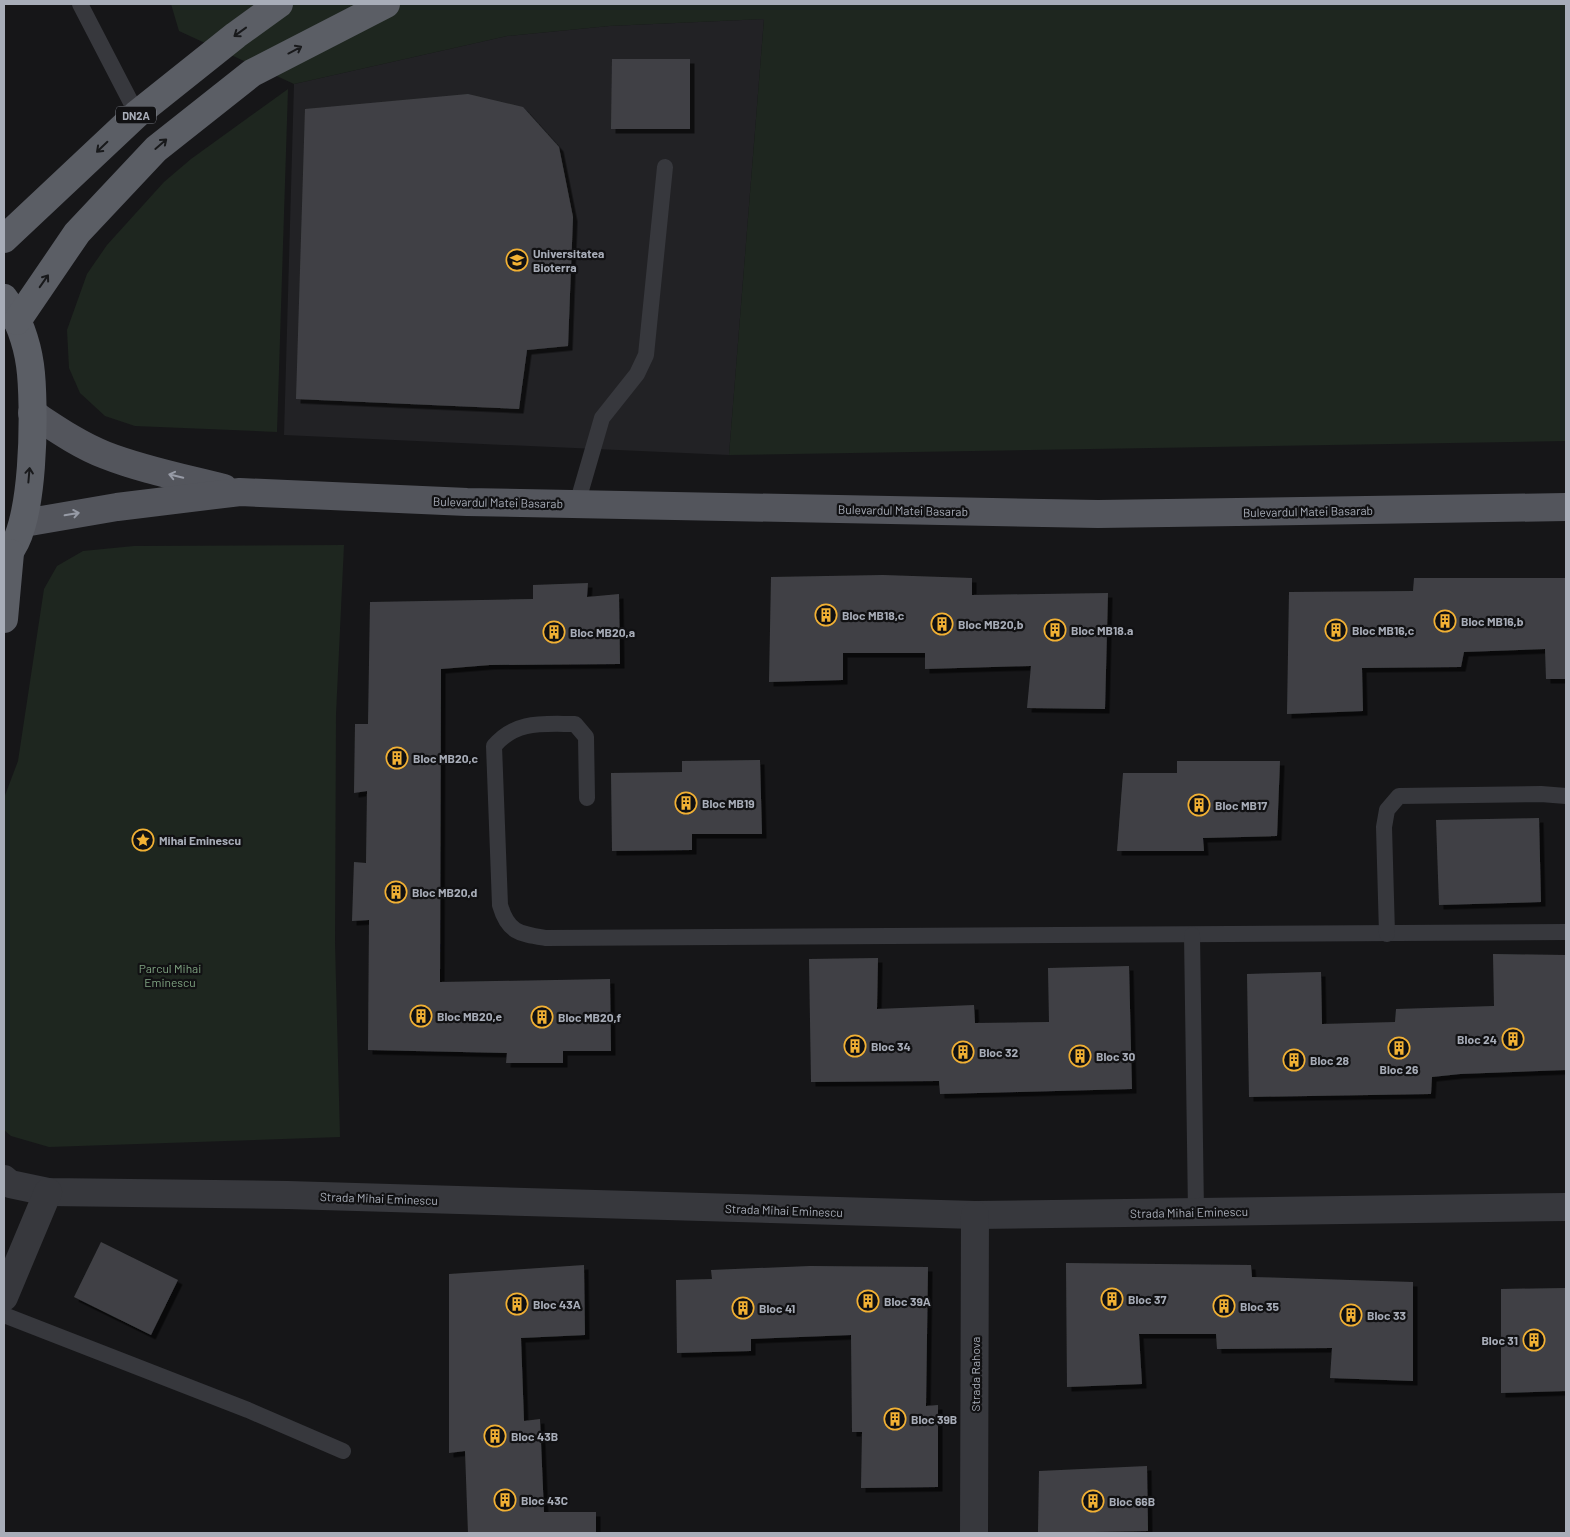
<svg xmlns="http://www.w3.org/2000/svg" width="1570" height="1537" viewBox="0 0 1570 1537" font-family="Barlow,sans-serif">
  <defs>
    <filter id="shadow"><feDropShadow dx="4.5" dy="4.5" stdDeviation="0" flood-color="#0009"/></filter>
  </defs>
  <rect width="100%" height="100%" fill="#161618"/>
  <polygon fill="#222225" points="764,19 729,455 284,435 294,84 507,36 609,26"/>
  <g fill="#1e261f">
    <polygon points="171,4 1566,4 1566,441 729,455 764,19 609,26 507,36 294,84 179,31"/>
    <polygon points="288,89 277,432 135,426 105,416 80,393 69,368 67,330 87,274 107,245 164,182 191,159"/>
    <polygon points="344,545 336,714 335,943 340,1137 49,1147 11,1136 4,1130 4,798 18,761 44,589 57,566 83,551 134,546"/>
  </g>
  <g fill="#404145" filter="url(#shadow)">
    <polygon points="612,59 690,59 690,129 611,129"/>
    <polygon points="468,94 523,107 559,147 573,217 568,346 527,350 519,409 296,399 305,109"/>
    <polygon points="883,575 972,578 972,595 1108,593 1105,709 1027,708 1031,666 925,669 925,653 843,653 843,680 769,682 771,577"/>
    <polygon points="1414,578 1566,578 1566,679 1546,679 1545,649 1464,652 1461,667 1362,668 1363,711 1287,714 1289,592 1413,591"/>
    <polygon points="588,583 587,597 619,594 620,664 490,665 441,669 440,982 610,979 611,1051 563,1051 563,1063 506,1063 507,1053 368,1050 369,920 352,921 354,862 366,863 367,791 354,793 355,724 368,724 370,602 533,599 533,585"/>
    <polygon points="760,760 762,834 692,834 692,850 612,851 611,773 682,772 682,761"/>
    <polygon points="1177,761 1280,761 1277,836 1203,838 1204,851 1117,851 1123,773 1177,773"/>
    <polygon points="1539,818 1541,902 1439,905 1436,820"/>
    <polygon points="1493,954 1565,955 1566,1070 1460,1074 1432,1077 1431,1094 1249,1097 1247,974 1321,972 1322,1024 1395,1022 1396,1009 1494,1006"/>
    <polygon points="878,958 877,1009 974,1005 975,1023 1049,1022 1048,968 1129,966 1132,1089 940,1094 939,1081 811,1082 809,959"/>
    <polygon points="101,1242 178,1280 151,1335 74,1297"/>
    <polygon points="1066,1263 1251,1265 1252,1277 1413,1282 1413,1381 1330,1378 1332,1348 1217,1349 1216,1334 1139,1334 1142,1384 1067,1387"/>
    <polygon points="584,1265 585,1335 521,1338 524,1421 540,1419 544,1512 596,1512 596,1533 468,1533 465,1451 449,1453 449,1274"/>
    <polygon points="810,1266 928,1267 926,1406 938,1405 938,1487 861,1488 862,1432 852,1432 851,1335 751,1339 751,1351 677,1353 676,1280 712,1279 711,1270"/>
    <polygon points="1566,1288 1566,1391 1501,1393 1501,1289"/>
    <polygon points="1147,1466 1148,1531 1038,1533 1039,1471"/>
  </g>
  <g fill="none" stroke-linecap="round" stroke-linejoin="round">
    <g stroke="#37383d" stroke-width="16">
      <polyline points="80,4 137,114"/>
      <polyline points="577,504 602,418 637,374 646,355 665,167"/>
      <path d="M587,798L586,737L575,724C543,724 516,720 494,746L500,905C508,933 520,934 546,938L1566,932"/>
      <polyline points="1387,934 1384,827 1387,810 1399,796 1541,794 1566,796"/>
      <polyline points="1192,935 1196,1212"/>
      <polyline points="4,1315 248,1410 343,1451"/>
    </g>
    <g stroke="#37383d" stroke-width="28">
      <polyline points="4,1179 10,1184 48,1192 288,1195 975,1215 1566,1207"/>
      <polyline points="4,1297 48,1192"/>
      <polyline points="974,1533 975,1215"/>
    </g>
    <g stroke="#53555c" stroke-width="28">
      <path d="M32,413C55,428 79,445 105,455C143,470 185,478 224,488"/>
      <polyline points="24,523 117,507 240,492 467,502 1098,514 1566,507"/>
    </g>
    <g stroke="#5b5e65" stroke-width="28">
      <polyline points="4,239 137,114 236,35 279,4"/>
      <path d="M4,298C18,316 27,343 30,365C35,400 36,539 4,556"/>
      <polyline points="17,321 77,233 156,149 252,73 386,4"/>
      <polyline points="4,619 10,553"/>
    </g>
  </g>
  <defs><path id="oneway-shaft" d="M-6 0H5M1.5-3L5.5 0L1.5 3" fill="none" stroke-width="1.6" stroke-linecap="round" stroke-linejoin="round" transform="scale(1.25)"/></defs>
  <g stroke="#18191b">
    <use href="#oneway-shaft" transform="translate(240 32) rotate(144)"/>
    <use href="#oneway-shaft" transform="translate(295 50) rotate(-28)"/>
    <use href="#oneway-shaft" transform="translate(161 144) rotate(-41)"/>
    <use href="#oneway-shaft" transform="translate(102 147) rotate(136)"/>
    <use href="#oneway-shaft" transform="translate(44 281) rotate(-55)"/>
    <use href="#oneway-shaft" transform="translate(29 475) rotate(-85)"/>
  </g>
  <g stroke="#979ba6">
    <use href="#oneway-shaft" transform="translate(176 476) rotate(-166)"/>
    <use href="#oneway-shaft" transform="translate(72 514) rotate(-10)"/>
  </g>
  <defs>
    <g id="university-ring" transform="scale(1.125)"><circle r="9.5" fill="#111113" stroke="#f2b134" stroke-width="1.5"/><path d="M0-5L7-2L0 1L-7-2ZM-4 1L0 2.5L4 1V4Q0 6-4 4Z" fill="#f2b134"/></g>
    <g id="building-ring" transform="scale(1.125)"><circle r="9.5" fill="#111113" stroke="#f2b134" stroke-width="1.5"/><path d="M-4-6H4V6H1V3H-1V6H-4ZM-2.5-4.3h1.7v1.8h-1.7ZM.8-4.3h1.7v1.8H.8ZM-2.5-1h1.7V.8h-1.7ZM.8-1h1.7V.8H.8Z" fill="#f2b134"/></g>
    <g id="sight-ring" transform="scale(1.125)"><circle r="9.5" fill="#111113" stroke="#f2b134" stroke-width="1.5"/><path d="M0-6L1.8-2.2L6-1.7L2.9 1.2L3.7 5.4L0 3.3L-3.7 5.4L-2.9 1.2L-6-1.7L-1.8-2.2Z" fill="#f2b134"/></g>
  </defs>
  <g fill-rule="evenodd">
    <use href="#university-ring" x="517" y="260"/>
    <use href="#building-ring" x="826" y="615"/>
    <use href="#building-ring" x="1445" y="621"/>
    <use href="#building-ring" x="942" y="624"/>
    <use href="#building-ring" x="1055" y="630"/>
    <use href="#building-ring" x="1336" y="630"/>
    <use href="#building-ring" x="554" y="632"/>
    <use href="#building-ring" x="397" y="758"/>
    <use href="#building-ring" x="686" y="803"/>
    <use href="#building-ring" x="1199" y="805"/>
    <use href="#sight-ring" x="143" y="840"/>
    <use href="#building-ring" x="396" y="892"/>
    <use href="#building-ring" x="421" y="1016"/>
    <use href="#building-ring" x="542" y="1017"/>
    <use href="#building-ring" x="1513" y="1039"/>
    <use href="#building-ring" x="855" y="1046"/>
    <use href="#building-ring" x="1399" y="1048"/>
    <use href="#building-ring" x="963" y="1052"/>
    <use href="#building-ring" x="1080" y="1056"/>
    <use href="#building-ring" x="1294" y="1060"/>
    <use href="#building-ring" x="1112" y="1299"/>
    <use href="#building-ring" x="868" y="1301"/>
    <use href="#building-ring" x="517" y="1304"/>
    <use href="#building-ring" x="1224" y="1306"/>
    <use href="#building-ring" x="743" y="1308"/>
    <use href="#building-ring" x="1351" y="1315"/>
    <use href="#building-ring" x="1534" y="1340"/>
    <use href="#building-ring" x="895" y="1419"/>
    <use href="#building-ring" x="495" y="1436"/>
    <use href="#building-ring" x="505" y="1500"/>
    <use href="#building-ring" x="1093" y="1501"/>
  </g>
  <g text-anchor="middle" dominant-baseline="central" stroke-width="4.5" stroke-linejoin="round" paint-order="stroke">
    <rect fill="#111113" stroke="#7b7e86" stroke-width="1" x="116" y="106.5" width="40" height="17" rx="4"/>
    <g font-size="11" font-weight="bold" fill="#a8adb8">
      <text x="136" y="115">DN2A</text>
    </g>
    <g font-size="12" font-weight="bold" fill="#a8adb8" stroke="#111113" text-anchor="start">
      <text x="533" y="253">Universitatea<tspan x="533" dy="14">Bioterra</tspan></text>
      <text x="842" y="615">Bloc MB18,c</text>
      <text x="1461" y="621">Bloc MB16,b</text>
      <text x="958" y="624">Bloc MB20,b</text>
      <text x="1071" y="630">Bloc MB18.a</text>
      <text x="1352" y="630">Bloc MB16,c</text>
      <text x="570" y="632">Bloc MB20,a</text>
      <text x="413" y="758">Bloc MB20,c</text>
      <text x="702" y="803">Bloc MB19</text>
      <text x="1215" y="805">Bloc MB17</text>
      <text x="159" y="840">Mihai Eminescu</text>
      <text x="412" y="892">Bloc MB20,d</text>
      <text x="437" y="1016">Bloc MB20,e</text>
      <text x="558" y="1017">Bloc MB20,f</text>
      <text x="1497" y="1039" text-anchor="end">Bloc 24</text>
      <text x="871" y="1046">Bloc 34</text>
      <text x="979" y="1052">Bloc 32</text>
      <text x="1096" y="1056">Bloc 30</text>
      <text x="1310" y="1060">Bloc 28</text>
      <text x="1399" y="1069" text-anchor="middle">Bloc 26</text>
      <text x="1128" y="1299">Bloc 37</text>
      <text x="884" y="1301">Bloc 39A</text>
      <text x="533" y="1304">Bloc 43A</text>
      <text x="1240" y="1306">Bloc 35</text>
      <text x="759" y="1308">Bloc 41</text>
      <text x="1367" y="1315">Bloc 33</text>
      <text x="1518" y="1340" text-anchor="end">Bloc 31</text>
      <text x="911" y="1419">Bloc 39B</text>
      <text x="511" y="1436">Bloc 43B</text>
      <text x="521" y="1500">Bloc 43C</text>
      <text x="1109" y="1501">Bloc 66B</text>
    </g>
    <g font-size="12" fill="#a8adb8" stroke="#111113">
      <text transform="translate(498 502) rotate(1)">Bulevardul Matei Basarab</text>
      <text transform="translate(903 510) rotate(1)">Bulevardul Matei Basarab</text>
      <text transform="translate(1308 511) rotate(-1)">Bulevardul Matei Basarab</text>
      <text transform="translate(379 1198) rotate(2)">Strada Mihai Eminescu</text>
      <text transform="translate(784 1210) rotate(2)">Strada Mihai Eminescu</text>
      <text transform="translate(1189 1212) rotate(-1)">Strada Mihai Eminescu</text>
      <text transform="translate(975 1374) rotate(-90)">Strada Rahova</text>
    </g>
    <g font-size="12" fill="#7fa381" stroke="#111113">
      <text x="170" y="968">Parcul Mihai<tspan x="170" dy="14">Eminescu</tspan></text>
    </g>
  </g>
  <rect width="1570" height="1537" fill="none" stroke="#a8adb8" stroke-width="10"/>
</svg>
